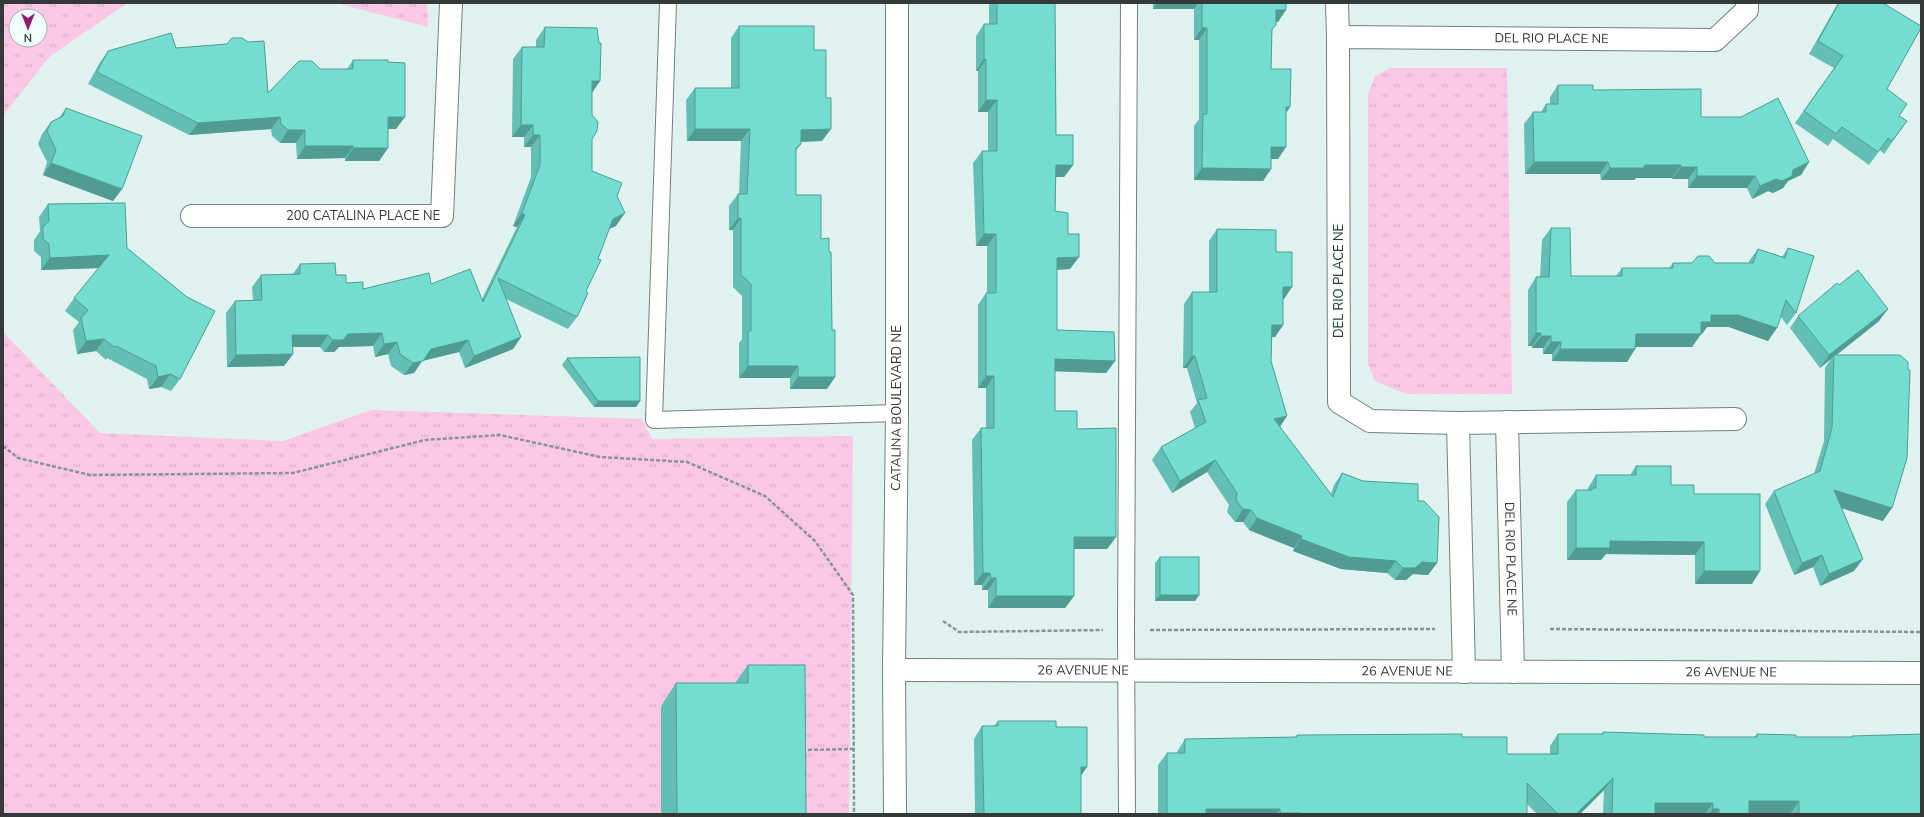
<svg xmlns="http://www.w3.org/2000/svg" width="1924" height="817" viewBox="0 0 1924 817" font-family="'Nunito Sans',sans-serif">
  <defs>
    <pattern id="park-tufts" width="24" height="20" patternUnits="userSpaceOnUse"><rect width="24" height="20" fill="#fac8e5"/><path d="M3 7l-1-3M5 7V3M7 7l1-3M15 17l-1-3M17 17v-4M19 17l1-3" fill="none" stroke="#d7adc5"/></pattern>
  </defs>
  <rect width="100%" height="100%" fill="#e0f2ef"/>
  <g fill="url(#park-tufts)" fill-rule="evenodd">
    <path d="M3,3H427L428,27L340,4H126L49,57L3,116ZM16,16H40V40H16Z"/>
    <polygon points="1391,68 1507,68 1512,394 1406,394 1375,381 1368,364 1368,95 1375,76"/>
    <polygon points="3,332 100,433 283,441 371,410 642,419 652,439 853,436 849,814 3,814"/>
  </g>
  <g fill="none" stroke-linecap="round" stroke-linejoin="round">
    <g stroke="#71817e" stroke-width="18">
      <g id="lane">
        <polyline points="668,3 654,420 897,413"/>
        <polyline points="1127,814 1126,630 1129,3"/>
      </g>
    </g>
    <g stroke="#71817e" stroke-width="24">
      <g id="street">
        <polyline points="1337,3 1338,37"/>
        <path id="s1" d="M192,216H442L451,3"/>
        <path id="s2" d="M1735,419L1458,423L1370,421L1339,402L1338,37L1715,40L1747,10V3"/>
        <path id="s3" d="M1507,422L1513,672"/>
        <polyline points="1458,423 1464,672"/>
      </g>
    </g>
    <g stroke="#71817e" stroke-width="24">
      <g id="secondary">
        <path id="s4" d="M894,670L1921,673"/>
        <path id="s5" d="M895,814L894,670L897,413V3"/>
      </g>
    </g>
    <g stroke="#879492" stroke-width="2.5" stroke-dasharray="4 2" stroke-linecap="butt">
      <polyline points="3,446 18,458 90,475 293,473 425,440 500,435 600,457 687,462 765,496 815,541 853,595 854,814"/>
      <polyline points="943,621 959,632 1103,630"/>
      <polyline points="1550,629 1921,632"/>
      <polyline points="1150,630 1435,629"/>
      <polyline points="802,750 853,749"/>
    </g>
    <use href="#lane" stroke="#fff" stroke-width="16"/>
    <use href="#street" stroke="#fff" stroke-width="22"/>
    <use href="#secondary" stroke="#fff" stroke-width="22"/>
  </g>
  <g fill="#63bfb3">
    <polygon points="989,3 1055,3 1056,135 1073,165 1064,177 1056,177 1055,211 1068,234 1070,269 1057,270 1057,330 1115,361 1106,373 1055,371 1055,411 1077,429 1116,537 1107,549 1074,549 1074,596 1065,608 988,608 988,590 982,590 982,585 974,585 972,440 981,428 986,428 986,388 978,388 978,305 986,293 987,293 987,246 976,246 973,163 982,151 988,151 988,112 978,112 978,71 976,71 976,36 984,24 989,24"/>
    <polygon points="1153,3 1286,3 1278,22 1276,22 1276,25 1272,30 1271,69 1290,107 1286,113 1278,159 1271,159 1271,169 1263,181 1194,180 1194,126 1199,119 1199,40 1194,40 1194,9 1153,9"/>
    <polygon points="1838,3 1883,3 1887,89 1899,116 1907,121 1884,154 1880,150 1869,165 1833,139 1828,146 1795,123 1834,68 1809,54"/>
    <polygon points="739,26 814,50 822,141 801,142 801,144 796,151 796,195 829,252 832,330 835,377 827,389 790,389 790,378 739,378 739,343 742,339 742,296 733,287 733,230 729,230 729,206 738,194 739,194 741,141 687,141 686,100 695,88 731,88 731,38"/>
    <polygon points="545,27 600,81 592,92 592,171 617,196 616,226 609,229 586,291 577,317 568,329 506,299 521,337 513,349 465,368 459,352 422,361 414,373 404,375 391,366 388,354 375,357 373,346 339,347 334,352 324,352 320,347 293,347 293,354 284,366 227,367 226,313 235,301 253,300 252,287 261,275 293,274 300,264 336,275 346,283 363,289 431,284 482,299 517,227 513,226 531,177 531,147 524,147 524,137 512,137 513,59 522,47 536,47 536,40"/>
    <polygon points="176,48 268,93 320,69 347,69 353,60 396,129 388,129 388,148 379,161 345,161 345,158 297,159 296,143 280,143 272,136 271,129 189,135 88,84 99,64 108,51"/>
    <polygon points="1558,85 1593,90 1701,117 1809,162 1801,175 1788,181 1783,188 1773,193 1768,191 1752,199 1747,188 1688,188 1688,179 1672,179 1672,178 1636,178 1634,180 1601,180 1600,174 1525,174 1524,124 1533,112 1541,112 1546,104 1550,104 1550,97"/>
    <polygon points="66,108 122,189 113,201 43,175 47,162 38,144 42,134 51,122 59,118"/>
    <polygon points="48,204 127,248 180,379 171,391 161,387 149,389 147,379 107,358 106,360 96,351 77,354 73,330 79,322 65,311 74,298 99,268 41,270 41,257 34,251 34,240 40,231 39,217"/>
    <polygon points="1551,228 1571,276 1616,276 1622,268 1669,268 1673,263 1749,263 1749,261 1758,249 1782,257 1788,248 1796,313 1787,325 1780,316 1768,341 1729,327 1707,327 1702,334 1701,334 1692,347 1636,347 1635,349 1627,362 1552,361 1552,354 1543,354 1543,348 1532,348 1532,346 1528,346 1528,290 1536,277 1540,277 1542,240"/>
    <polygon points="1217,229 1276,252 1292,287 1283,299 1283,325 1275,337 1272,337 1271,361 1287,416 1280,427 1331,494 1334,485 1342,473 1363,481 1418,501 1437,563 1428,575 1413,574 1406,580 1395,580 1387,573 1341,569 1293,551 1294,548 1249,530 1243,522 1235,522 1227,512 1229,505 1207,472 1172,493 1152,460 1161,447 1195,428 1190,412 1197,403 1187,368 1183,368 1184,304 1192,292 1209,292 1209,241"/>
    <polygon points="1839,285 1879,321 1836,355 1883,521 1841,508 1854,571 1820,586 1813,567 1794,575 1765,504 1774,491 1814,474 1824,441 1825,368 1831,359 1820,368 1790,328 1798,316"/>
    <polygon points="567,358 640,401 636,407 594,407 562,365"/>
    <polygon points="1636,466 1671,485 1694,494 1752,584 1695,584 1695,555 1606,554 1601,560 1567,560 1567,502 1576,490 1588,490 1588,488 1596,475 1630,475"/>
    <polygon points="1160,557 1199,595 1195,601 1155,601 1155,563"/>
    <polygon points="748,665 806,814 661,814 661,706 676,683 735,683"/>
    <polygon points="998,721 1056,727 1081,776 1081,814 975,814 974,739 982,726 994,726"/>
    <polygon points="1603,732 1704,737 1754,737 1757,734 1796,737 1851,737 1852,736 1921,814 1603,814 1604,790 1580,814 1537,814 1527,804 1527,814 1158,814 1158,765 1167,753 1177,753 1177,752 1185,739 1295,737 1297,735 1462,737 1507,754 1550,754 1550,746 1558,734 1602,734"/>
  </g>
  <g fill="#509b92">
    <polygon points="1157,3 1198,3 1194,9 1153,9"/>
    <polygon points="1276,10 1286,10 1278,22 1267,22"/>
    <polygon points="1202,28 1207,28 1199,40 1194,40"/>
    <polygon points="984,59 986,59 978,71 976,71"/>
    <polygon points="592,81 600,81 592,93"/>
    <polygon points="986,100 997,100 988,112 978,112"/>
    <polygon points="1286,107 1290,107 1282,119"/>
    <polygon points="280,117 271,129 189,135 198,123"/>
    <polygon points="388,117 405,117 396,129 379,129"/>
    <polygon points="521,125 533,125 524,137 512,137"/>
    <polygon points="695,129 750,129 741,141 687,141"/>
    <polygon points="831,129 822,141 793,142 801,130"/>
    <polygon points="288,130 305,130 296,143 280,143"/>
    <polygon points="533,135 540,135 531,147 524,147"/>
    <polygon points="305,146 353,146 345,158 297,159"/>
    <polygon points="1271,147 1286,147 1278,159 1263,159"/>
    <polygon points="353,148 388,148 379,161 345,161"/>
    <polygon points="1534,162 1608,162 1600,174 1525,174"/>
    <polygon points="1809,162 1801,175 1788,181 1783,188 1773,193 1768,191 1752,199 1760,186"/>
    <polygon points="51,163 122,189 113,201 43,175"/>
    <polygon points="1056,165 1073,165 1064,177 1048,177"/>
    <polygon points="1645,165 1681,165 1672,178 1636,178 1634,180 1601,180 1610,168"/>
    <polygon points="1681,167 1697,167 1688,179 1672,179"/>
    <polygon points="1202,168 1271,169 1263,181 1194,180"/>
    <polygon points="1697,176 1755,176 1747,188 1688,188"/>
    <polygon points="522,213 525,215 517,227 513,226"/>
    <polygon points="625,213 616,226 604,231 613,219"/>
    <polygon points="738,218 741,218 733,230 729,230"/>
    <polygon points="984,234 996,234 987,246 976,246"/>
    <polygon points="109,255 100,268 41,270 50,258"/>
    <polygon points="1079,257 1070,269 1049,270 1057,258"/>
    <polygon points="1283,287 1292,287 1284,299 1275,299"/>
    <polygon points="1888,309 1879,321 1834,357 1834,355 1831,359 1820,368 1829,355"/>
    <polygon points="1711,315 1738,315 1777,328 1768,341 1729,327 1707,327 1702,334 1692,334 1701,322"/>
    <polygon points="1272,325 1283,325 1275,337 1263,337"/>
    <polygon points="382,333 373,346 339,347 334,352 324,352 333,340 348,334"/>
    <polygon points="1536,333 1541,333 1532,346 1528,346"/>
    <polygon points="1636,334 1701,334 1692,347 1627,347"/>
    <polygon points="292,335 328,335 320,347 284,347"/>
    <polygon points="1541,336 1551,336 1543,348 1532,348"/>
    <polygon points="521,337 513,349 465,368 474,356"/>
    <polygon points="104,339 96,351 77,354 86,341"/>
    <polygon points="468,340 459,352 422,361 414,373 404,375 413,363 431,349"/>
    <polygon points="397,342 388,354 375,357 384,344"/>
    <polygon points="1551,342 1561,342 1552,354 1543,354"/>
    <polygon points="1560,349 1635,349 1627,362 1552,361"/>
    <polygon points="293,354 284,366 227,367 236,355"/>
    <polygon points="1192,356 1195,356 1187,368 1183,368"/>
    <polygon points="1055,359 1115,361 1106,373 1046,371"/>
    <polygon points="748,366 798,366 790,378 739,378"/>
    <polygon points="170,374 161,387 149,389 158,377"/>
    <polygon points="986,376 994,376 986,388 978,388"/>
    <polygon points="798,377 835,377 827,389 790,389"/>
    <polygon points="598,401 640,401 636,407 594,407"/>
    <polygon points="1287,416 1279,428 1274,419"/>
    <polygon points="1215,460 1207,472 1172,493 1180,481"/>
    <polygon points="1834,490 1892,508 1883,521 1825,503"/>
    <polygon points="1243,509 1251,510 1243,522 1235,522"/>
    <polygon points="1257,518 1302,536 1294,548 1249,530"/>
    <polygon points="1074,537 1116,537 1107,549 1065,549"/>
    <polygon points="1301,539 1396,561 1387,573 1341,569 1293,551"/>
    <polygon points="1610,541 1704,542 1695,555 1606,554 1601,560 1567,560 1576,548"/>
    <polygon points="1822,555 1813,567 1794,575 1802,563"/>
    <polygon points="1863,559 1854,571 1820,586 1829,574"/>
    <polygon points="1422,562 1437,563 1428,575 1413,574 1406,580 1395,580 1403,568"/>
    <polygon points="1704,571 1760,571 1752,584 1695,584"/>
    <polygon points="983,573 990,573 982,585 974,585"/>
    <polygon points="991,578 996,578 988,590 982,590"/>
    <polygon points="1160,595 1199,595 1195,601 1155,601"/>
    <polygon points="996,596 1074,596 1065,608 988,608"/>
    <polygon points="1081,767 1087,767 1078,780"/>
    <polygon points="1613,778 1604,790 1580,814 1576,814"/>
    <polygon points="1749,801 1799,801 1790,814 1740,814"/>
    <polygon points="1655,803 1713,803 1705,814 1647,814"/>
    <polygon points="1206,809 1280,809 1276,814 1203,814"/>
    <polygon points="1713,809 1719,809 1716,814 1709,814"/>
    <polygon points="1280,813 1301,813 1300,814 1279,814"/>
  </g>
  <g fill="#73ded0" stroke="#509b92">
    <polygon points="997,3 1055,3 1056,135 1073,135 1073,165 1056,165 1055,211 1068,213 1068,234 1079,234 1079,257 1057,258 1057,330 1114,332 1115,361 1055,359 1055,411 1077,411 1077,429 1116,428 1116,537 1074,537 1074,596 996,596 996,578 991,578 990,573 983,573 981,428 994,428 994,376 986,376 986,293 996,293 996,234 984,234 982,151 997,151 997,100 986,100 986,59 984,59 984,24 997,24"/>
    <polygon points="1202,3 1286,3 1286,10 1276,10 1276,25 1272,29 1271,69 1291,69 1290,107 1286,107 1286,147 1271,147 1271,169 1202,168 1203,114 1207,114 1207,28 1202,28"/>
    <polygon points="1839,3 1883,3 1921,26 1921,28 1887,89 1907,104 1899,116 1907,121 1892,141 1888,138 1878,152 1842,127 1836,134 1804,111 1843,56 1818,41"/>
    <polygon points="739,26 814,26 814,50 826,50 826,98 831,98 831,129 801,130 801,144 796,148 796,195 821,195 821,239 829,238 829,252 831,252 832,330 835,330 835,377 798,377 798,366 748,366 748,331 751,331 751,284 741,275 741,218 738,218 738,194 747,194 750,129 695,129 695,88 739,88"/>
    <polygon points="545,27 597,28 599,43 601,43 600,81 592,81 592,115 598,122 597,131 592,139 592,171 622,183 617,196 625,213 613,219 598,259 601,260 586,291 588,293 577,317 498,278 521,337 474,356 468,340 431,349 423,361 413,363 400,354 397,342 384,344 382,333 348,334 343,340 333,340 328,335 292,335 293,354 236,355 235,301 262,300 261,275 300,274 300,264 335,263 336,275 346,275 346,283 363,282 363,289 429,273 431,284 470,269 483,302 525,215 522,213 540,165 540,135 533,135 533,125 521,125 522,47 544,47"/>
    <polygon points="171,33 176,48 227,44 232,38 242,38 248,42 264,41 268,93 299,61 312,61 320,69 353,69 353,60 388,60 388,62 405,63 405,117 388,117 388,148 353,148 353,146 305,146 305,130 288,130 281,124 280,117 198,123 97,72 108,51"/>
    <polygon points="1558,85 1593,85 1593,90 1701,89 1701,117 1741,117 1778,98 1809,162 1793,170 1792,176 1782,181 1776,179 1760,186 1755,176 1697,176 1697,167 1681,167 1681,165 1645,165 1643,168 1610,168 1608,162 1534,162 1533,112 1546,112 1546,104 1558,104"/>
    <polygon points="66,108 142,136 122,189 51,163 56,150 47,131 51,122 63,116"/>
    <polygon points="125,203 127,248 187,297 215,311 180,379 170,374 158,377 156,366 116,346 114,347 104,339 86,341 81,318 88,310 74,298 109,255 50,258 49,244 43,239 43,227 49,221 48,204"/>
    <polygon points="1551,228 1570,228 1571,276 1622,276 1622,268 1673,268 1673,263 1692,263 1698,256 1709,256 1715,263 1753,263 1758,249 1785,258 1788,248 1814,256 1796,313 1786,300 1777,328 1738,315 1711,315 1711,322 1701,322 1701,334 1636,334 1635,349 1560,349 1561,342 1551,342 1551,336 1541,336 1541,333 1536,333 1536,277 1549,277"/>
    <polygon points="1217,229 1276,230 1276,252 1292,252 1292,287 1283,287 1283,325 1272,325 1271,361 1287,416 1274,419 1333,497 1342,473 1363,481 1418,484 1418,501 1424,501 1439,517 1437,563 1422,562 1415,568 1403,568 1396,561 1349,557 1301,539 1302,536 1257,518 1251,510 1243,509 1236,500 1237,493 1215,460 1180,481 1161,447 1206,422 1198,400 1207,398 1195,356 1192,356 1192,292 1217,292"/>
    <polygon points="1858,270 1888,309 1829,355 1798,316 1837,283 1839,285"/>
    <polygon points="1834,355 1900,355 1908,362 1908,370 1910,370 1907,458 1892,508 1834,490 1863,559 1829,574 1822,555 1802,563 1774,491 1820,471 1832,428"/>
    <polygon points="640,357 640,401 598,401 567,358"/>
    <polygon points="1636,466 1671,466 1671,485 1694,485 1694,494 1760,494 1760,571 1704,571 1704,542 1610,541 1610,548 1576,548 1576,490 1592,490 1592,488 1596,488 1596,475 1636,475"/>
    <rect x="1160" y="557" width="39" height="38"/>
    <polygon points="748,665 805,665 806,814 677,814 676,683 748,683"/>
    <polygon points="998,721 1056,721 1056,727 1087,727 1087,767 1081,767 1081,814 984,814 982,726 998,726"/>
    <polygon points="1603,732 1704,735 1704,737 1757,737 1757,734 1796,735 1796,737 1852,737 1852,736 1921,734 1921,814 1799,814 1799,801 1749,801 1749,814 1719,814 1719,809 1713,809 1713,803 1655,803 1655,814 1612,814 1613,778 1576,814 1558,814 1527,783 1527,814 1301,814 1301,813 1280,813 1280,809 1206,809 1206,814 1167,814 1167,753 1185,753 1185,739 1297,737 1297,735 1462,734 1462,737 1507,737 1507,754 1558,754 1558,734 1603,734"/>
  </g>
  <g text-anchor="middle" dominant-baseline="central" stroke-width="3" stroke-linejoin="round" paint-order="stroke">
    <g font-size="13" fill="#333a39" stroke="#f0fefc">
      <text stroke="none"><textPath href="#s2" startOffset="980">DEL RIO PLACE NE</textPath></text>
      <text stroke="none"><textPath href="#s1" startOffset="171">200 CATALINA PLACE NE</textPath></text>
      <text transform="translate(1339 281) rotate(-90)">DEL RIO PLACE NE</text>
      <text stroke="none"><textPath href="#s5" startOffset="406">CATALINA BOULEVARD NE</textPath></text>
      <text stroke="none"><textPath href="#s3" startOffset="137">DEL RIO PLACE NE</textPath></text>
      <text stroke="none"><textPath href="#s4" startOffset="189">26 AVENUE NE</textPath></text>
      <text stroke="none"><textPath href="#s4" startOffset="513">26 AVENUE NE</textPath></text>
      <text stroke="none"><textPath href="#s4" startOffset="837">26 AVENUE NE</textPath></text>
    </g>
  </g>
  <rect width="1924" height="817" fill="none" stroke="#333a39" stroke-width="8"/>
  <g transform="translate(28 28) rotate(180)"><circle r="19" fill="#f0fefc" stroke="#a4b0ae"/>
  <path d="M0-3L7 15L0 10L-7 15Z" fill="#961972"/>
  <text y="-6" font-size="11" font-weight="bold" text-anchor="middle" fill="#333a39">N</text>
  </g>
</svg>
